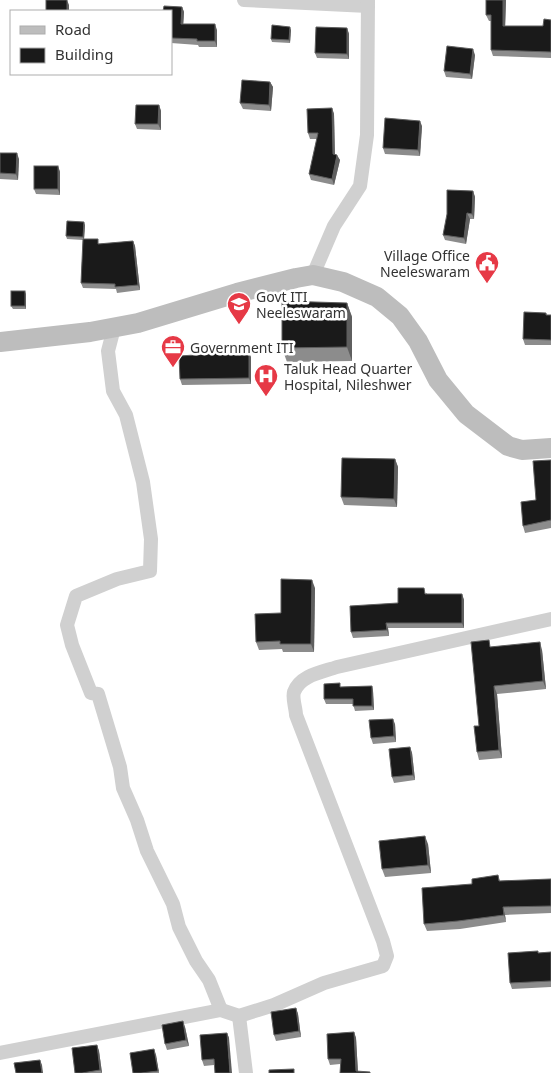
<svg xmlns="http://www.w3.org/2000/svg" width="551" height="1073" viewBox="0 0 551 1073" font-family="'Noto Sans',sans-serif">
  <rect width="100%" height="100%" fill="#fff"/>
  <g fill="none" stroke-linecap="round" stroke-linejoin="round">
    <g stroke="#d0d0d0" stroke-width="14">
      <polyline points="244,0 368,6"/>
      <polyline points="313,275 334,226 360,186 367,135 368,0"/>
      <polyline points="114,328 108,351 113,391 126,415 143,482 151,539 150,571 117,579 76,596 67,625 72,645 91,693 98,694 120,767 123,788 137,820 147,851 173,904 179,927 196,961 209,980 221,1010"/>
      <polyline points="239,1016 246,1073"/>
      <path d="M0,1053L221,1010L239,1016L274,1005L324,983L383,966L387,956L383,941L296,715C296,709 292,698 294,692C300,675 323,672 337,667L551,619"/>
    </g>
    <polyline stroke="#bdbdbd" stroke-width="20" points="0,342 90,332 138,323 237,293 296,278 313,275 343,282 377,297 400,316 418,341 438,380 466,414 508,446 522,450 551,448"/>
  </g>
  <g fill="#8c8c8c">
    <polygon points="506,0 505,26 543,26 551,20 551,58 493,56 491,50 491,21 489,21 486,15"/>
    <polygon points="182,7 184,12 183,24 217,30 217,47 199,47 198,45 171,43 171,11"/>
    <polygon points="347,28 349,34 349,59 317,58 315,53"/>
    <polygon points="291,30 290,43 272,42 271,39"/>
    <polygon points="475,55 472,79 446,77 444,71"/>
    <polygon points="270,82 273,87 271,111 243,109 240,103"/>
    <polygon points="159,105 161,111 161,130 137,129 135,124"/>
    <polygon points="332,108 334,114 335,154 340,160 334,185 311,180 309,174 317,139 310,139 308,133"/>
    <polygon points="422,126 420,156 385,154 383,148"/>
    <polygon points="0,153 19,159 18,180 0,179"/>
    <polygon points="58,166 60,172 60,195 36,194 34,189"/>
    <polygon points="473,191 475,197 474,219 470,219 466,244 445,240 443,235"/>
    <polygon points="85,225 84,239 100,244 133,241 135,246 140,290 117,293 116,289 83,288 81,283 83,240 67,239 66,236"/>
    <polygon points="26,294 26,309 13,309 11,306"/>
    <polygon points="347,303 352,317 352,361 287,362 282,348"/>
    <polygon points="546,313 547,315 551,315 551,345 525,345 523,339"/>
    <polygon points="251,357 251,384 182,385 180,379"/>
    <polygon points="395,459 398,467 397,507 344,505 341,497"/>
    <polygon points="551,460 551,528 525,533 523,526 536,500"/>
    <polygon points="315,588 314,652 283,652 282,649 259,650 256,642 281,613"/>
    <polygon points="427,593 427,594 462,594 464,600 464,628 388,628 389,636 353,638 351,632"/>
    <polygon points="492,647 542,650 546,689 497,694 502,758 479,760 477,752 479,726"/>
    <polygon points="372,686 373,691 374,710 355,711 353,704 326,704 324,699 341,687"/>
    <polygon points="395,724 396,742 373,744 371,738"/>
    <polygon points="410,747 412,753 415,780 394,783 392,777"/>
    <polygon points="428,844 431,873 385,877 382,869"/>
    <polygon points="498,875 500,881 551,879 551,913 505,915 506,922 460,929 427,931 424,924 472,884"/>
    <polygon points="551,952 551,987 512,989 510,983 539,953"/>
    <polygon points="296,1008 298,1014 301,1037 276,1041 274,1035"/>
    <polygon points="185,1027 189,1046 167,1050 165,1044"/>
    <polygon points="354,1032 356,1038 358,1072 340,1073 340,1064 330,1065 328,1059"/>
    <polygon points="227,1033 229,1038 214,1065 204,1066 202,1060"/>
    <polygon points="97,1045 99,1051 102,1073 75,1073"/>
    <polygon points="156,1055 159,1073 133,1073"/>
  </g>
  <g fill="#5f5f5f">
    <polygon points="67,0 69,5 69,11 67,11"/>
    <polygon points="503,0 506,0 505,31 503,26"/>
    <polygon points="182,7 184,12 183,30 181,24"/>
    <polygon points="215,24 217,30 217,47 215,41"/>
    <polygon points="290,27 291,30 290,43 289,40"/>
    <polygon points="347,28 349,34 349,59 347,54"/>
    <polygon points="473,49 475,55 472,79 470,74"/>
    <polygon points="270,82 273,87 271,111 269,105"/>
    <polygon points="159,105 161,111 161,130 158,124"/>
    <polygon points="332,108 334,114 335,160 333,154"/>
    <polygon points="420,121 422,126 420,156 418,150"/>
    <polygon points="17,153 19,159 18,180 16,174"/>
    <polygon points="337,155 340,160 334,185 332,179"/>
    <polygon points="58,166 60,172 60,195 58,189"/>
    <polygon points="473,191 475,197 474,219 472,214"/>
    <polygon points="467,213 470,219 466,244 464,238"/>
    <polygon points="84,222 85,225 84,240 83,237"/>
    <polygon points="133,241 135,246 140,290 138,285"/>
    <polygon points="25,291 26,294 26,309 25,306"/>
    <polygon points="347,303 352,317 352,361 347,347"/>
    <polygon points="249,352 251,357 251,384 249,378"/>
    <polygon points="395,459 398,467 397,507 394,499"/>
    <polygon points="312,580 315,588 314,652 311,644"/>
    <polygon points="462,594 464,600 464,628 462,623"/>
    <polygon points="386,623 388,628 389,636 387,630"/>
    <polygon points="540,642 542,650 546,689 543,681"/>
    <polygon points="372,686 373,691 374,710 372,706"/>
    <polygon points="494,686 497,694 502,758 499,750"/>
    <polygon points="393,719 395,724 396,742 394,736"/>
    <polygon points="410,747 412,753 415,780 413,775"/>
    <polygon points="425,836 428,844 431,873 428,865"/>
    <polygon points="503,907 505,915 506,922 504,915"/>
    <polygon points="296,1008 298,1014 301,1037 299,1031"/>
    <polygon points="183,1021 185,1027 189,1046 186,1040"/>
    <polygon points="354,1032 356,1038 358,1073 356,1071"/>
    <polygon points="227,1033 229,1038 232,1073 230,1073"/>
    <polygon points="97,1045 99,1051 102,1073 100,1070"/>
    <polygon points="154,1049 156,1055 159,1073 158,1071"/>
    <polygon points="40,1060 42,1065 43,1073 42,1073"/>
  </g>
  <g fill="#1a1a1a" stroke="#5f5f5f">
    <rect x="46" y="0" width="21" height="11"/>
    <polygon points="486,0 503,0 503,26 543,26 544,19 551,20 551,52 491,50 491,15 486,15"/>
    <polygon points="164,6 182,7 181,24 215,24 215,41 197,41 197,39 171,38 171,11 163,11"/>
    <polygon points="272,25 290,27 289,40 271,39"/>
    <polygon points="316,27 347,28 347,54 315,53"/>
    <polygon points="447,46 473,49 470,74 444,71"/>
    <polygon points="242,80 270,82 269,105 240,103"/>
    <polygon points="136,105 159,105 158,124 135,124"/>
    <polygon points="332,108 333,154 337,155 332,179 309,174 318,133 308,133 307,109"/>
    <polygon points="385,118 420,121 418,150 383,148"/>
    <polygon points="0,153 17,153 16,174 0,173"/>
    <rect x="34" y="166" width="24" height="23"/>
    <polygon points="447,190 473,191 472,214 467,213 464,238 443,235 447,214"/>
    <polygon points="67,221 84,222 83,237 66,236"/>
    <polygon points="83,239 98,239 98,244 133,241 138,285 115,287 115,284 81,283"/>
    <rect x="11" y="291" width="14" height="15"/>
    <polygon points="282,301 347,303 347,347 282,348"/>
    <polygon points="524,312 546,313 546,315 551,315 551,340 523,339"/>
    <polygon points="211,351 249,352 249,378 180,379 179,356 211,354"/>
    <polygon points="342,458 395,459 394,499 341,497"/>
    <polygon points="551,460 551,520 523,526 521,502 536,500 533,461"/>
    <polygon points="281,579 312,580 311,644 280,644 280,641 256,642 255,614 281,613"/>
    <polygon points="398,588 424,588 425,594 462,594 462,623 386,623 387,630 351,632 350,606 398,603"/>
    <polygon points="489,640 490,647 540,642 543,681 494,686 499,750 477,752 474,726 479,726 471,642"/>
    <polygon points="340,683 340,687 372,686 372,706 353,706 353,699 324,699 324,684"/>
    <polygon points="393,719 394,736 371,738 369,720"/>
    <polygon points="410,747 413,775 392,777 389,749"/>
    <polygon points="425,836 428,865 382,869 379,841"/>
    <polygon points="498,875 499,881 551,879 551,906 503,907 504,915 458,921 424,924 422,888 472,884 472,879"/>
    <polygon points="538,951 538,953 551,952 551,981 510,983 508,953"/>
    <polygon points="296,1008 299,1031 274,1035 271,1012"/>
    <polygon points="183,1021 186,1040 165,1044 162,1025"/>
    <polygon points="354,1032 356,1071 370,1072 370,1073 340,1073 341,1059 328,1059 327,1034"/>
    <polygon points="227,1033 230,1073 215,1073 214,1059 202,1060 200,1035"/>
    <polygon points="97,1045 100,1070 82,1073 75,1073 72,1048"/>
    <polygon points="154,1049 158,1071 141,1073 133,1073 130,1053"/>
    <polygon points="40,1060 42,1073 16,1073 14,1063"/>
    <polygon points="294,1069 294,1073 269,1073 269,1070"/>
  </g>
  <defs>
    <g id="civic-pin" transform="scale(1.25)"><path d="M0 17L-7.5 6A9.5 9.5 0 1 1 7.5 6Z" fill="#e63946" stroke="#fff"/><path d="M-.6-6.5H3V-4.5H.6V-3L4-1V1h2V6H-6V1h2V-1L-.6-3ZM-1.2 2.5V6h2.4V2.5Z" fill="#fff"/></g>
    <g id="university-pin" transform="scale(1.25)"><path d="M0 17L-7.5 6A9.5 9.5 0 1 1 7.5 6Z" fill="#e63946" stroke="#fff"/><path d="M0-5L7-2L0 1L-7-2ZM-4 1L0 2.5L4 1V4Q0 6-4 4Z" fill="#fff"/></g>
    <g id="office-pin" transform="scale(1.25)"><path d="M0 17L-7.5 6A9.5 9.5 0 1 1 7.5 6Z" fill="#e63946" stroke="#fff"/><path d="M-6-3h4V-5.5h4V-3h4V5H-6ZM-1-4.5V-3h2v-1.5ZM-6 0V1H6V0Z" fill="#fff"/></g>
    <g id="hospital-pin" transform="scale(1.25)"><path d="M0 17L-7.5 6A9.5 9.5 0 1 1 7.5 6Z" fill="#e63946" stroke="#fff"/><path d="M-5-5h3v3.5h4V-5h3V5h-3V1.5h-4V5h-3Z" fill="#fff"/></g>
  </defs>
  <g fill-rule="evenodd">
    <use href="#civic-pin" x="487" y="263"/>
    <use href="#university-pin" x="239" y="304"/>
    <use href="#office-pin" x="173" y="347"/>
    <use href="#hospital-pin" x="266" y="376"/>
  </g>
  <g text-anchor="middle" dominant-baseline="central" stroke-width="5" stroke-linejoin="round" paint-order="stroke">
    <g font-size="14" fill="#333" stroke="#fff" text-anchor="start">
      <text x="470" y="255" text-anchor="end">Village Office<tspan x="470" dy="16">Neeleswaram</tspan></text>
      <text x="256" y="296">Govt ITI<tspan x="256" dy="16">Neeleswaram</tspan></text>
      <text x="190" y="347">Government ITI</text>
      <text x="284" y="368">Taluk Head Quarter<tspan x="284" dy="16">Hospital, Nileshwer</tspan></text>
    </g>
  </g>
  <rect x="10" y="10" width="162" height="65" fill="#ffffff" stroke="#adadad"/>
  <rect x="20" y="26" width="25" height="8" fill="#bdbdbd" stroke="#adadad"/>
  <text x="55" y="35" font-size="15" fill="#333333">Road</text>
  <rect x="20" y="48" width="25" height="15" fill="#1a1a1a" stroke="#adadad"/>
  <text x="55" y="60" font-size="15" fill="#333333">Building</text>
</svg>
